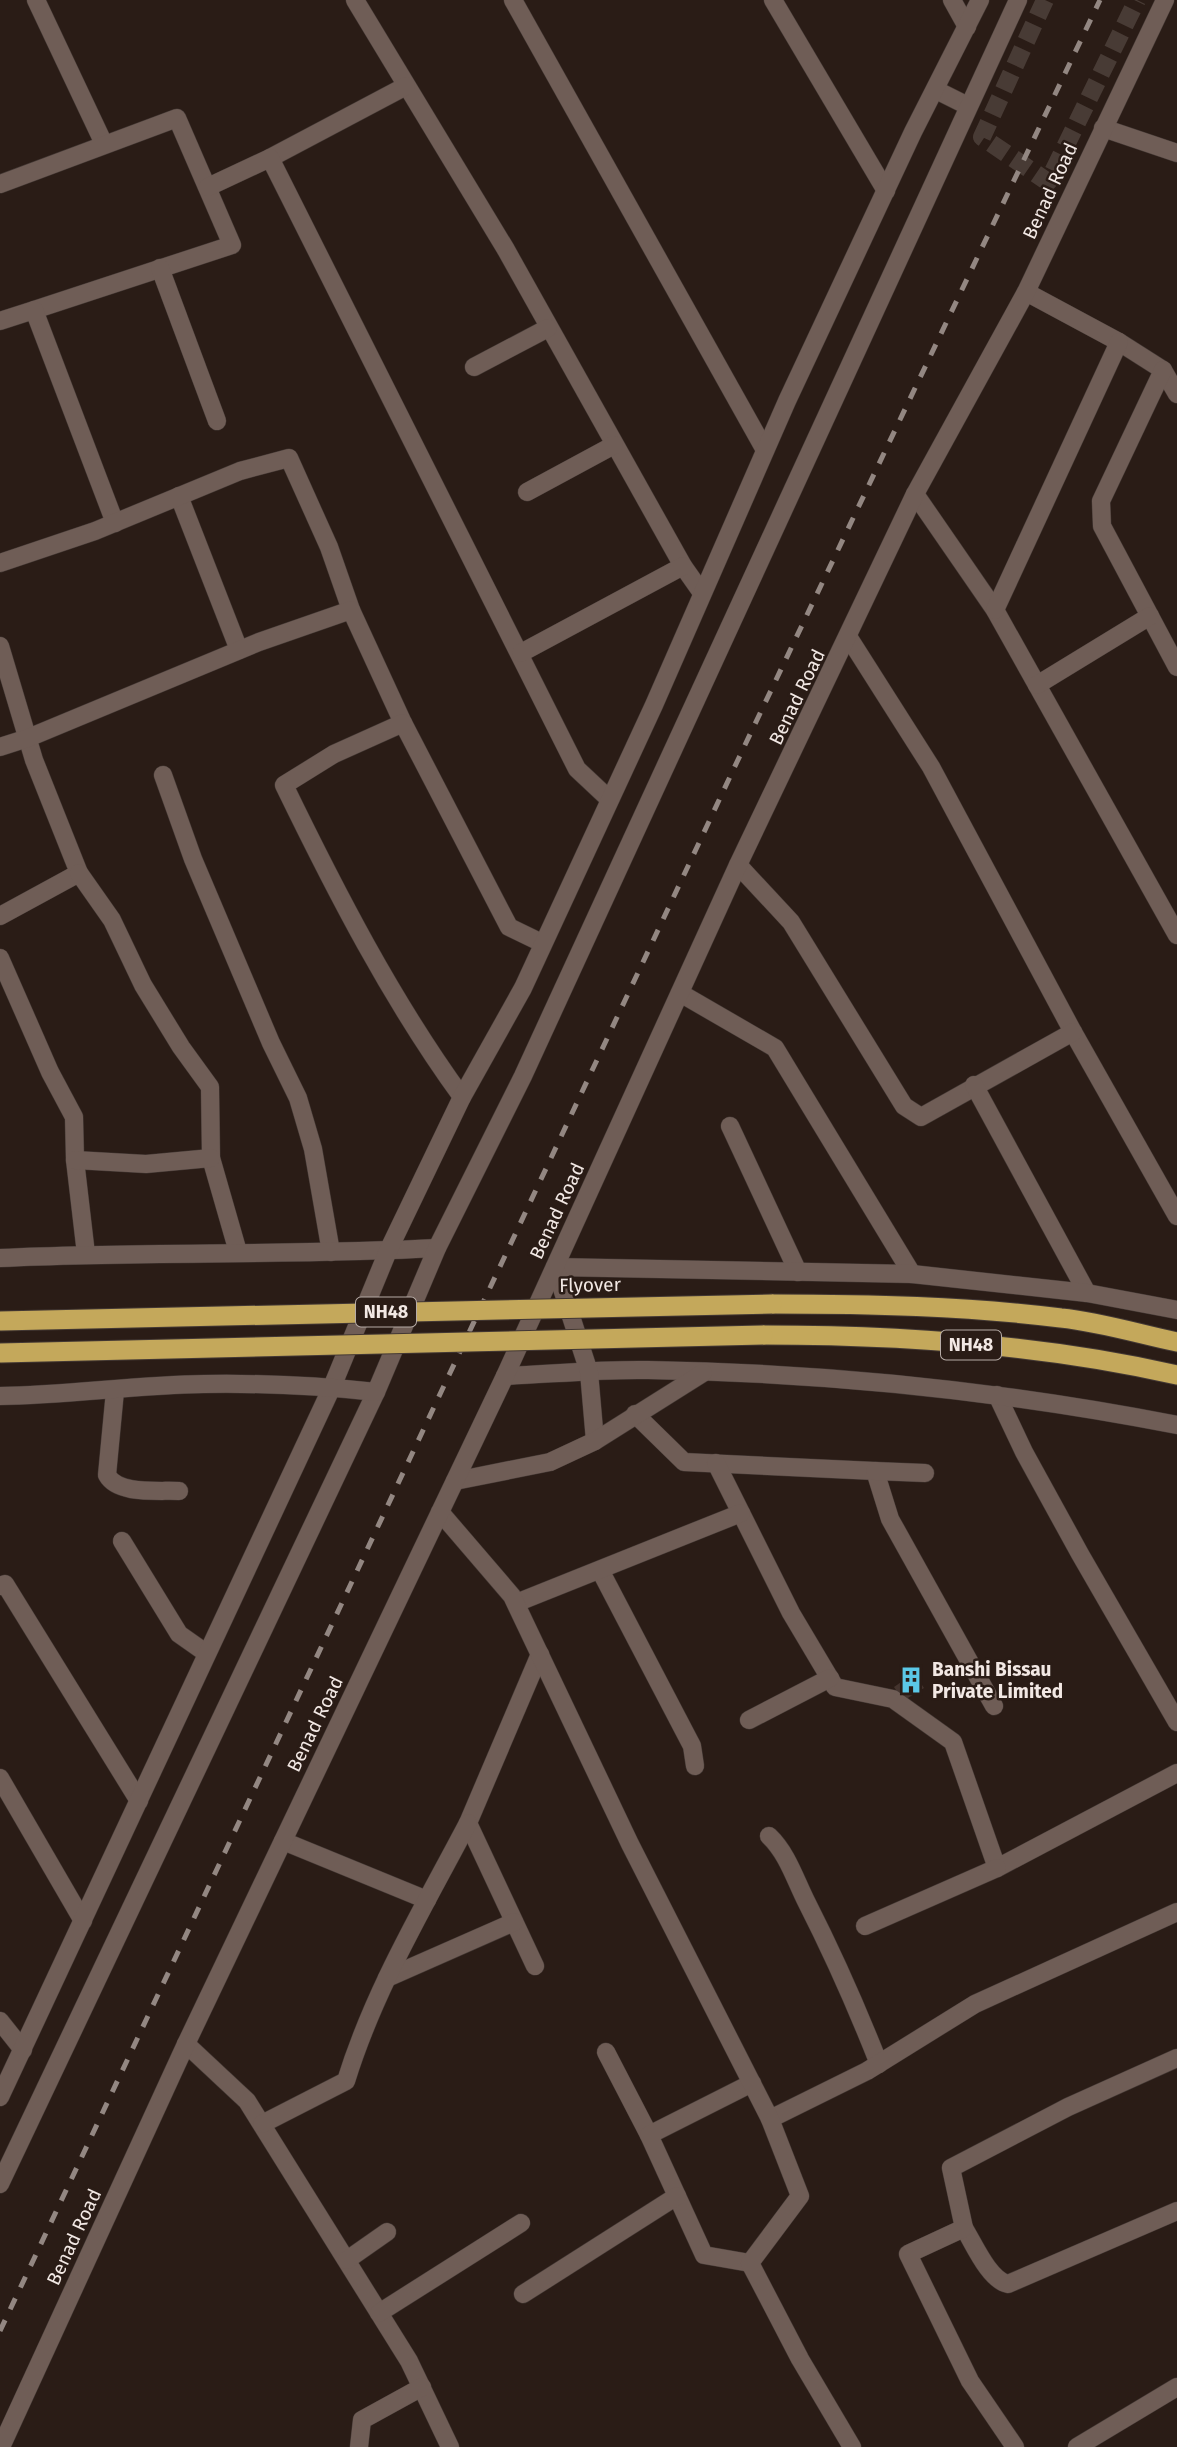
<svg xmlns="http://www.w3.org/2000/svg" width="1177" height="2447" viewBox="0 0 1177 2447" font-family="'Fira Sans',sans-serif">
  <rect width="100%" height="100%" fill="#2a1c16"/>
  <polygon fill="#44342e" points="914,1673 924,1688 903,1701 894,1687"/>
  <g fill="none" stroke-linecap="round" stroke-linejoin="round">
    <polyline stroke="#483b35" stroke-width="18" stroke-dasharray="18 9" stroke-linecap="butt" points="1045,0 982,137 1048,182 1137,0"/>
    <g stroke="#433834" stroke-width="19">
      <g id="minor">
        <polyline points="36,0 104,144"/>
        <polyline points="355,0 505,248 683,566 702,593"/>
        <polyline points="513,0 765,450"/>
        <polyline points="773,0 886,191"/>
        <polyline points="952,0 967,27"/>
        <polyline points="1103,128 1177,153"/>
        <polyline points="270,158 406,86"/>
        <polyline points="0,184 177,118 232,245 34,310"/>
        <polyline points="208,187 270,158 577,769 609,799"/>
        <polyline points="160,268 217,421"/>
        <polyline points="1026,292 1119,342 1163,370 1177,394"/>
        <polyline points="0,321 34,310 115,523"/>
        <polyline points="474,367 548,328"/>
        <polyline points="1163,370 1101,501 1102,526 1177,667"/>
        <polyline points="527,492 614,445"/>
        <polyline points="915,494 995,610 1177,935"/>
        <polyline points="179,496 239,650"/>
        <polyline points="0,563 95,531 240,471 289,458 329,547 351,610"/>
        <polyline points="995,610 1119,342"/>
        <polyline points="849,638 931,767 1073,1032 1177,1216"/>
        <polyline points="0,646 34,760 79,873 0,916"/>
        <polyline points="521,653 683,566"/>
        <polyline points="1037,685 1150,616"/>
        <polyline points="0,747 28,738 259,642 351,610 403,723"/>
        <polyline points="163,775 193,859 271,1043 298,1098 313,1149 331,1252"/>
        <polyline points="738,865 791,922 904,1106 921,1117 1073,1032"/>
        <polyline points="79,873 112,920 143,985 181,1047 210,1087 211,1158 238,1252"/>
        <polyline points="0,958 50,1072 74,1117 75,1160 86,1254"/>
        <polyline points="680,993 775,1048 912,1274"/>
        <polyline points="974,1085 1087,1293"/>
        <path d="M462,1097C392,1001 336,892 284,785L334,754L403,723L509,927L542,943"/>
        <polyline points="730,1126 798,1272"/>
        <polyline points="75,1160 146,1164 211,1158"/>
        <path d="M115,1391L107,1475C118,1495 158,1490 179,1491"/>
        <polyline points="997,1395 1024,1452 1080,1554 1177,1722"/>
        <polyline points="635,1414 684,1462 875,1471 890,1519 994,1706"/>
        <polyline points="716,1463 791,1613 835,1687 893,1699 953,1742 997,1868 1177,1773"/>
        <polyline points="875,1471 925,1473"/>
        <polyline points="122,1541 179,1634 206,1653"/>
        <polyline points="600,1570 692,1746 695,1766"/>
        <polyline points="0,1586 5,1584 139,1801"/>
        <polyline points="516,1603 741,1513"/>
        <polyline points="749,1720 830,1678"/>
        <polyline points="0,1778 83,1921"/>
        <path d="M769,1836C787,1853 795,1879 806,1901C833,1954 857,2008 879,2064"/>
        <polyline points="283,1841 427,1900"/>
        <polyline points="865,1926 997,1868"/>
        <polyline points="535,1966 468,1823 540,1654"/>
        <polyline points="387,1978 514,1922"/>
        <polyline points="0,2021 23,2050"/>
        <polyline points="186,2044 247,2101 409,2361 450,2447"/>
        <polyline points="606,2052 649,2135"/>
        <polyline points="770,2119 867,2071 975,2004 1177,1912"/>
        <path d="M262,2124L346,2081C374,1990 424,1907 468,1823"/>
        <path d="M964,2228C974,2244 989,2280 1008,2284L1177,2211"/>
        <polyline points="347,2260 387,2232"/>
        <polyline points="750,2263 704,2255 649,2135 752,2083"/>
        <polyline points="523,2294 677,2196"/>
        <polyline points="379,2313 521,2223"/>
        <polyline points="359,2447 362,2420 422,2387"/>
        <polyline points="1015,2447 970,2381 908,2254 964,2228 951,2168 1068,2107 1177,2058"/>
        <polyline points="1077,2447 1177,2387"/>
      </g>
    </g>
    <g stroke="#433834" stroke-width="19">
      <g id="tertiary">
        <polyline points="555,1267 912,1274 1087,1293 1177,1310"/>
        <path d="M505,1376C552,1374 601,1369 648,1370C826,1373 1003,1391 1177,1425"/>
        <polyline points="440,1512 512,1596 630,1844 770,2119 800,2196 750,2263 800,2359 852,2447"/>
        <polyline points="0,2097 332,1387"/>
        <polyline points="0,2184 376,1392"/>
      </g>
    </g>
    <g stroke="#433834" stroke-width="19">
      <g id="secondary">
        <polyline points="936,90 968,106"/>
        <path d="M0,1258C146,1251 292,1256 437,1248"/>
        <polyline points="555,1267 589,1372 595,1441"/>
        <polyline points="332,1387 388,1251 462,1097 523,988 654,705 787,401 913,132 980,0"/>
        <path d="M0,1396C68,1395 136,1385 204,1384C262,1383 320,1386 376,1392L437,1248L523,1076L1018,0"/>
        <polyline points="455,1481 550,1462 595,1441 703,1373"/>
        <polyline points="1,2447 186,2044 505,1376 738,865 915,494 1026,292 1165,0"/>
      </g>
    </g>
    <g stroke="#433834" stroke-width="21">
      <g id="trunk">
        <path d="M772,1304C869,1304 965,1306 1061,1318C1100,1322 1139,1334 1177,1342"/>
        <path d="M763,1335C901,1335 1042,1344 1177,1375"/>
      </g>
    </g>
    <use href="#minor" stroke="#6f5d56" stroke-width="18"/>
    <use href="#tertiary" stroke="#6f5d56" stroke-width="18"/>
    <use href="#secondary" stroke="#6f5d56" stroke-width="18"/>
    <use href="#trunk" stroke="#c4a85b" stroke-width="19"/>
    <polyline stroke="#938782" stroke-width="5" stroke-dasharray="12 12" stroke-linecap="butt" points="0,2331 744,747 1100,0"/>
    <g stroke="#433834" stroke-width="21" stroke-linecap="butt">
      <g id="trunk-bridge">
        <polyline points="0,1321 772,1304"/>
        <polyline points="0,1353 763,1335"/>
      </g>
    </g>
    <use href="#trunk-bridge" stroke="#c4a85b" stroke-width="19"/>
  </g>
  <defs>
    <g id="building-bare" transform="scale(2.1)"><path d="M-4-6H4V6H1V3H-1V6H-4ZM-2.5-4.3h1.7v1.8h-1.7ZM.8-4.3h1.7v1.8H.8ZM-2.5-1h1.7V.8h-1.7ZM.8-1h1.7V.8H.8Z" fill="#5bc8e7" stroke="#2a1c16" stroke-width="2.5" paint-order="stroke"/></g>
  </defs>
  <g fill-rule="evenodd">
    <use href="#building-bare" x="911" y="1680"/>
  </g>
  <g text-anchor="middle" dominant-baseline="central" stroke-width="5" stroke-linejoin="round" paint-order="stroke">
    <g fill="#2a1c16" stroke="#b6aba6" stroke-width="2">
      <rect x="356" y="1297.5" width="60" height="29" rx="5"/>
      <rect x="941" y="1330.5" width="60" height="29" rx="5"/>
    </g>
    <g font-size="18" font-weight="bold" fill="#f2e8e4">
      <text x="386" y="1312">NH48</text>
      <text x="971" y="1345">NH48</text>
    </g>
    <g font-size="19" fill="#f2e8e4" stroke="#2a1c16">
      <text transform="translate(1050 191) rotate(-65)">Benad Road</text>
      <text transform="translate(797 697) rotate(-64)">Benad Road</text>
      <text transform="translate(557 1211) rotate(-65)">Benad Road</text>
      <text transform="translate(590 1285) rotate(-1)">Flyover</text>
      <text transform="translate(315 1724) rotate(-64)">Benad Road</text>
      <text transform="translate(74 2237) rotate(-65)">Benad Road</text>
    </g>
    <g font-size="19" font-weight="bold" fill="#f2e8e4" stroke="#2a1c16" text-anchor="start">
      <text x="932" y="1669">Banshi Bissau<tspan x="932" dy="22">Private Limited</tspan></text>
    </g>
  </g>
</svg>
